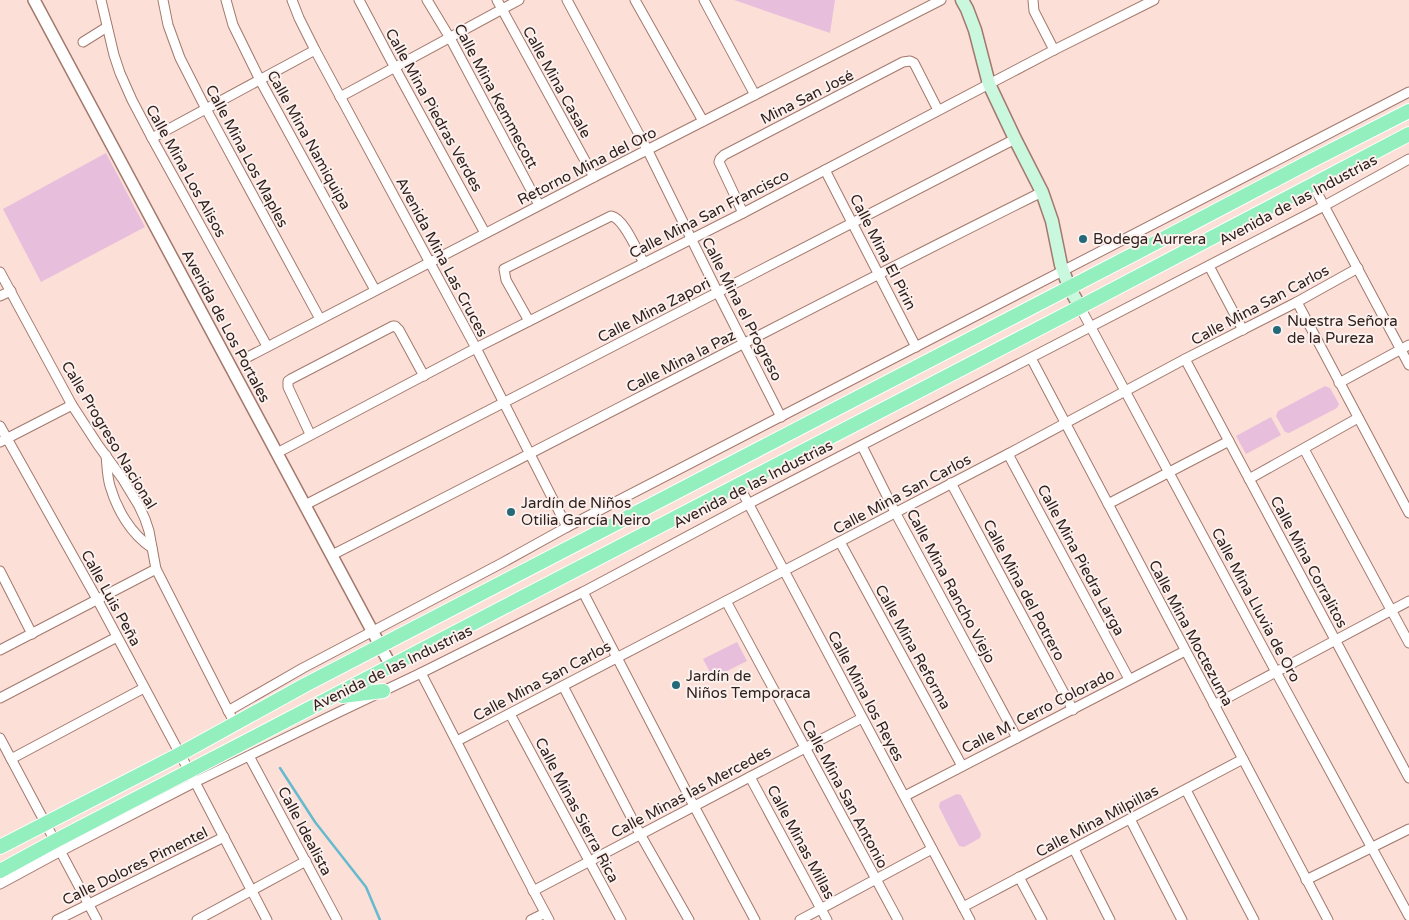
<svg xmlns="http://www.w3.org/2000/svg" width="1409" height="920" viewBox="0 0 1409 920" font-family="'Varela Round',sans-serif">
  <rect width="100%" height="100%" fill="#fcdfd7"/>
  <g fill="#e8bedd">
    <polygon points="734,0 835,0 830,33"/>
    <polygon points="106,153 145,227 41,282 3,209"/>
    <polygon points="1325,386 1330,388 1339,404 1337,408 1289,433 1285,432 1276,416 1278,411"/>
    <polygon points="1271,417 1281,435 1246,454 1236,436"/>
    <polygon points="737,642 747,661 713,678 703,659"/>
    <polygon points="957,794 961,795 981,834 980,838 964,847 959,846 939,807 940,802"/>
  </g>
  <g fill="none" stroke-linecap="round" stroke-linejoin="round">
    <polyline stroke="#65bacf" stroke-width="2.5" points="280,768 315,822 366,887 380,920"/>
    <g stroke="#a3786d" stroke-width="11">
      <g id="minor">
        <polyline points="101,0 114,55 120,73 132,100 152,138 267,346"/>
        <polyline points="163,0 168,25 180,58 206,109 320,319"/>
        <polyline points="226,0 233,25 260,80 375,290"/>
        <polyline points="292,0 299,18 315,50 476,348 567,527"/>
        <polyline points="359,0 395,68 485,233"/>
        <polyline points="427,0 450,38 539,205"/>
        <polyline points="497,0 594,177"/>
        <polyline points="567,0 648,151 718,293 781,417"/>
        <polyline points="635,0 703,121"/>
        <polyline points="704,0 755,95"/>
        <polyline points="1033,0 1034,11 1054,50"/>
        <polyline points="83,42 107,27"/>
        <polyline points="340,97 519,0"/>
        <polyline points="152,138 315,50"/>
        <polyline points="825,170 916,347"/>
        <polyline points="1313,185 1409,365"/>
        <polyline points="743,213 719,162 720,159 724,155 903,62 910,61 914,63 938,110"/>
        <polyline points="1209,266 1243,330"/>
        <polyline points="0,272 72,405 98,445 122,478 139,506 145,519 149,531 156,569 235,724"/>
        <polyline points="0,296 11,291"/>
        <polyline points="1297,302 1409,513"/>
        <polyline points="1080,307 1276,672 1409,916"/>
        <path d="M529,321L506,280L504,269L611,216C624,218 637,251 644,263"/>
        <polyline points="246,358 594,177 941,0"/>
        <polyline points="1031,358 1328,920"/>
        <polyline points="1185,359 1409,778"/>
        <polyline points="1339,383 1409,345"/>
        <polyline points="0,426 97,599 195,782 267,920"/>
        <polyline points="310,434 288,387 288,381 291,379 393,326 395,326 399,330 424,376"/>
        <polyline points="0,442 72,405"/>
        <polyline points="862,446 895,512 1017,738"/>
        <polyline points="1304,449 1409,643"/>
        <polyline points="277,453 476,348 743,213 1054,50 1154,0"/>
        <polyline points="1008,454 1129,679"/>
        <path d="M106,455C107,465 107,476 110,486C117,510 131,534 152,548"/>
        <polyline points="1249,479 1358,418"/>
        <polyline points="951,483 1073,710"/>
        <polyline points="738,484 970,920"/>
        <polyline points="1108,504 1229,441"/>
        <polyline points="305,505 1015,139"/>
        <polyline points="840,542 962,766"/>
        <path d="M332,555C569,435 804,310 1042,192"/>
        <polyline points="0,571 32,634"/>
        <polyline points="583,592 694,806 755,920"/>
        <polyline points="726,601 898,920"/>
        <polyline points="0,650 156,569"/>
        <path d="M421,673C464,755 505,838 549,920"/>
        <polyline points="563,686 640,834 689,920"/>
        <polyline points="0,698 117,637"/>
        <polyline points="1214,705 1409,601"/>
        <polyline points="228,711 303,668 502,563 567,527 1409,92"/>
        <polyline points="510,714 621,920"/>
        <polyline points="0,738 97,920"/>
        <polyline points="457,741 1008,454 1185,359 1297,302 1358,268"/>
        <polyline points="249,756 337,920"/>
        <polyline points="11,759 144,688"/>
        <polyline points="750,777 827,920"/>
        <polyline points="1186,790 1254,920"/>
        <polyline points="905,796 1185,651"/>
        <polyline points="1130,819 1182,920"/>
        <polyline points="1074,849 1110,920"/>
        <polyline points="1019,877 1042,920"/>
        <polyline points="1306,880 1409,829"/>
        <polyline points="0,884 61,851 195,782 337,713 421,673 583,592 748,504 1324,206 1409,159"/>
        <polyline points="533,891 862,718"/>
        <polyline points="963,907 1243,759"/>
        <polyline points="57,920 224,837"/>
        <polyline points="197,920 306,861"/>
        <polyline points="531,920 545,913"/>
        <polyline points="800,920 932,849"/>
      </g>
    </g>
    <g stroke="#a3786d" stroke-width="14">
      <polyline id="tertiary" points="34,0 391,666"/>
    </g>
    <g stroke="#a3786d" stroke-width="15">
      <polyline id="secondary" points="962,0 967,9 975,30 989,84 1015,139 1042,192 1052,221 1061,265 1069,287 1080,307"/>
    </g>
    <g stroke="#fff" stroke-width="16">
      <g id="primary">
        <polyline points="342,696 383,691"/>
        <polyline points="0,847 180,754 305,685 1136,253 1307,163 1409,111"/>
        <polyline points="0,871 55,841 1080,307 1409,134"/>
      </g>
    </g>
    <use href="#minor" stroke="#fff" stroke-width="9"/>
    <use href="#tertiary" stroke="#fff" stroke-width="11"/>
    <use href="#secondary" stroke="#c9f8df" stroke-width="12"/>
    <use href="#primary" stroke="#93f0be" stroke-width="14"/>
  </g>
  <g fill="#246979" stroke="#fbf1ef" stroke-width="2">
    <circle cx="1083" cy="239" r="5"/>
    <circle cx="1277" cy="330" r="5"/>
    <circle cx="511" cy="512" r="5"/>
    <circle cx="676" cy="685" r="5"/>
  </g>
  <g text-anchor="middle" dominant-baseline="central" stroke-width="4" stroke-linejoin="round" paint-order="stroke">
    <g font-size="15" fill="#31201b" stroke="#fbf1ef">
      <text transform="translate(557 82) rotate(61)">Calle Mina Casale</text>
      <text transform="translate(496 96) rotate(62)">Calle Mina Kemmecott</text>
      <text transform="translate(807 97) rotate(-27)">Mina San José</text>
      <text transform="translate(434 110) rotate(61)">Calle Mina Piedras Verdes</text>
      <text transform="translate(309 140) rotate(61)">Calle Mina Namiquipa</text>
      <text transform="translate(247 156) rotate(62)">Calle Mina Los Maples</text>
      <text transform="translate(587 166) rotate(-27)">Retorno Mina del Oro</text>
      <text transform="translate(186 171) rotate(61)">Calle Mina Los Alisos</text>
      <text transform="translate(1298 200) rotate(-28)">Avenida de las Industrias</text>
      <text transform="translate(709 214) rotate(-27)">Calle Mina San Francisco</text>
      <text transform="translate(883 252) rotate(63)">Calle Mina El Pirin</text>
      <text transform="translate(442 257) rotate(62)">Avenida Mina Las Cruces</text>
      <text transform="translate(1260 305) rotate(-28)">Calle Mina San Carlos</text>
      <text transform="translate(742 309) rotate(63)">Calle Mina el Progreso</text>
      <text transform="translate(654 310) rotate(-27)">Calle Mina Zapori</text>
      <text transform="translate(226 326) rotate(62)">Avenida de Los Portales</text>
      <text transform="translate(681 361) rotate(-27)">Calle Mina la Paz</text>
      <text transform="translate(109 435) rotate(59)">Calle Progreso Nacional</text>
      <text transform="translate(753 484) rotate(-27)">Avenida de las Industrias</text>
      <text transform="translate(902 494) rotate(-28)">Calle Mina San Carlos</text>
      <text transform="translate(1081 560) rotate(62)">Calle Mina Piedra Larga</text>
      <text transform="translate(1309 562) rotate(62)">Calle Mina Corralitos</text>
      <text transform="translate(951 586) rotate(62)">Calle Mina Rancho Viejo</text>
      <text transform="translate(1024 590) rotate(62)">Calle Mina del Potrero</text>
      <text transform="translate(111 598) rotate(61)">Calle Luis Peña</text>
      <text transform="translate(1256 605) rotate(62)">Calle Mina Lluvia de Oro</text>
      <text transform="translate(1191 633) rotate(62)">Calle Mina Moctezuma</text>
      <text transform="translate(913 647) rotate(61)">Calle Mina Reforma</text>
      <text transform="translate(392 668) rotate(-26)">Avenida de las Industrias</text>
      <text transform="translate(542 681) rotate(-28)">Calle Mina San Carlos</text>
      <text transform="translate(866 696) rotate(62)">Calle Mina los Reyes</text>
      <text transform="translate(1038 711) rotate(-27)">Calle M. Cerro Colorado</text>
      <text transform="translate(691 792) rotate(-28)">Calle Minas las Mercedes</text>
      <text transform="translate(845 794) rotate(62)">Calle Mina San Antonio</text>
      <text transform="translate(577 810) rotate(62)">Calle Minas Sierra Rica</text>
      <text transform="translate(1097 821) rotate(-28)">Calle Mina Milpillas</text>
      <text transform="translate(305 831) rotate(62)">Calle Idealista</text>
      <text transform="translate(801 842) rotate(62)">Calle Minas Millas</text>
      <text transform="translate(135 866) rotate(-26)">Calle Dolores Pimentel</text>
    </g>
    <g font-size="15" fill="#31201b" stroke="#fbf1ef" text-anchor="start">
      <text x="1093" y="239">Bodega Aurrera</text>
      <text x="1287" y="321">Nuestra Señora<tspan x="1287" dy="17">de la Pureza</tspan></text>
      <text x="521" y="503">Jardín de Niños<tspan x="521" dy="17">Otilia García Neiro</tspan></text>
      <text x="686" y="676">Jardín de<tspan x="686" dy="17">Niños Temporaca</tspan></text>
    </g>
  </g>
</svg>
